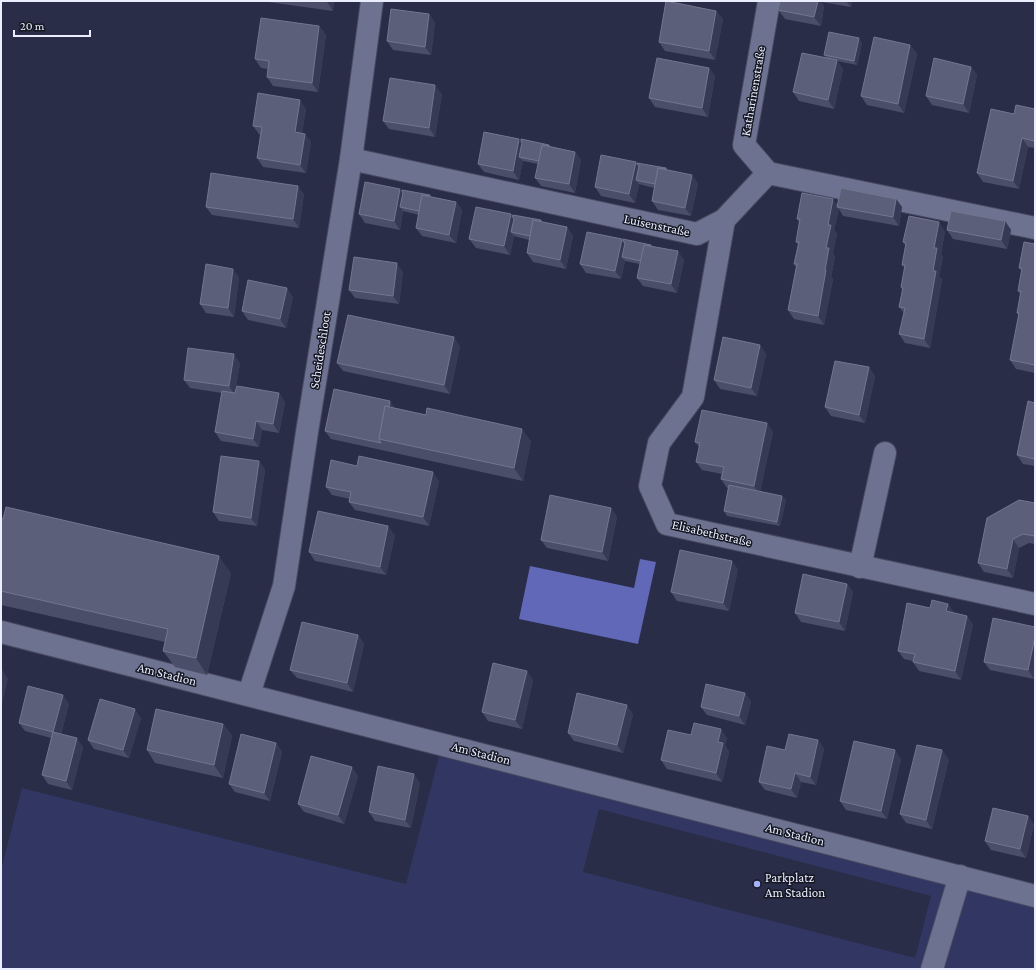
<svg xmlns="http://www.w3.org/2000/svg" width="1036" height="970" viewBox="0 0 1036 970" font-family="'Crimson Pro',serif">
  <rect width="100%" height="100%" fill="#2a2d47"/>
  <path fill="#323662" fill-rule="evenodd" d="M439,756L1035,901V969H1V870L22,788L406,884ZM599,809L931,896L915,958L583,872Z"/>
  <polygon fill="#6068b7" points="640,559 656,562 638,644 519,619 530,566 634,588"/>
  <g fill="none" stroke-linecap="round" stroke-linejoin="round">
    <g stroke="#47495f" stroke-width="24">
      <g id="minor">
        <polyline points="351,159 697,234 724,220 768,173"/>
        <polyline points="768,173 1035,228"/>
        <polyline points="768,173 744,145 769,1"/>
        <polyline points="724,220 693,397 659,443 650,486 667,524 1035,604"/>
        <polyline points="860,567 885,453"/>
        <polyline points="1,632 1035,896"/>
        <polyline points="249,694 284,586 307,432 351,159 372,1"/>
        <polyline points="932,969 960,876"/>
      </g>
    </g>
    <use href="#minor" stroke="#6d7290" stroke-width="22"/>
  </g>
  <g fill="#4a4e69">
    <polygon points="261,1 334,1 333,11"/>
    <polygon points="780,1 852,1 851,7 821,2 824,6 821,26 785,19 778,10"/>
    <polygon points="716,11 723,19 715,60 665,51 659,42"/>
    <polygon points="429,14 435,23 431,55 393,50 387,41"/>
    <polygon points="319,26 326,35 318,92 273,86 267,77 268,69 261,68 255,59"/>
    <polygon points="862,43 857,65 837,61 843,69 834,109 799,101 793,92 827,58 824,55"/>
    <polygon points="910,45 917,54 904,113 867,105 861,96"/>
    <polygon points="971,67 977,75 969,113 932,105 926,96"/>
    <polygon points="709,68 715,76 708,117 655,107 649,98"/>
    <polygon points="442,94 435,137 389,129 383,121"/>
    <polygon points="306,109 302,133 305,134 311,142 306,173 263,167 257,158 260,135 259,134 253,126"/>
    <polygon points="1035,109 1035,148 1028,147 1019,189 983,182 977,173 1014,114"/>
    <polygon points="521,141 549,145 550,146 575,152 581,160 575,193 541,186 535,178 538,164 523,161 519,180 484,172 478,164"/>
    <polygon points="637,164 666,168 667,170 698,183 691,216 658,210 652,201 654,188 639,184 635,203 601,196 595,187"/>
    <polygon points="402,191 430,195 431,197 456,202 462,210 456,243 422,236 416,228 419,215 403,211 400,230 365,223 359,214"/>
    <polygon points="304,194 299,228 212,215 206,207"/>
    <polygon points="896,199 902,207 899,226 843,216 839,209 834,230 837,234 833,253 835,257 831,277 833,279 824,325 794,319 788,310 796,267 794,264 798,245 796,242 799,222 797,219 838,206"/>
    <polygon points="511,214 512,216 567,227 573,236 566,269 533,262 527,253 529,240 514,236 510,255 476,248 469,239"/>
    <polygon points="1005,221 1011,230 1007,249 953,239 947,230"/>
    <polygon points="945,231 941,254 943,257 939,276 942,280 930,348 905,343 899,334 904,313 899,307 902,290 901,287 905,268 902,265 906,246 903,242"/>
    <polygon points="623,241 652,246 684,260 677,293 643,286 637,278 640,264 625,261 621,279 586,273 580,264"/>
    <polygon points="1035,244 1035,373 1016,369 1010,360 1019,316 1017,313 1020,294 1018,291 1022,271 1019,268"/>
    <polygon points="403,272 399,304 355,298 349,290"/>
    <polygon points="239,277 234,317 206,313 200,304"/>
    <polygon points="293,297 286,328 248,320 242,311"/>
    <polygon points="760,345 766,354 757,396 720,389 714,380"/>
    <polygon points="460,346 450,394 343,371 337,363"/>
    <polygon points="240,363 235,393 279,393 285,402 279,433 262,430 259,447 221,441 215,432 222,393 190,388 184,380"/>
    <polygon points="869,367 875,376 865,423 831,416 825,407"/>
    <polygon points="1035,403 1035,466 1023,464 1017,455"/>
    <polygon points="396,409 531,441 523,481 331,439 325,431"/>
    <polygon points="773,432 760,491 786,500 780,526 727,516 724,511 728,488 727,488 721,479 722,474 702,470 696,462 699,447 695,442"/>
    <polygon points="259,461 265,470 257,526 219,521 213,512"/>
    <polygon points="357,466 439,481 429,526 355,510 349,502 350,499 332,495 326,487"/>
    <polygon points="1035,503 1035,544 1029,543 1019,548 1013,578 984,572 978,563"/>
    <polygon points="611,508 617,517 608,561 547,548 541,540"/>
    <polygon points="1,518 231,573 207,675 175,667 163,651 165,642 1,605"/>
    <polygon points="395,535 386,575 315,561 309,552"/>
    <polygon points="738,569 729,611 677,601 671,592"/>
    <polygon points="847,584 853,592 845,631 801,622 795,613"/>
    <polygon points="948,604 954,613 973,624 961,680 919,671 913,662 913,661 904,659 898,651 930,608"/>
    <polygon points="1035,627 1034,679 990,670 984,662"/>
    <polygon points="358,635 364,644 353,692 297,678 290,670"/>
    <polygon points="533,680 522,729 488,721 482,712"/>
    <polygon points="745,693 751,702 745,725 707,715 701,707"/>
    <polygon points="69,704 61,734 83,747 72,790 48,784 42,775 51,738 25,731 19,723"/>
    <polygon points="633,714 623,753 574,741 568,733"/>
    <polygon points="141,718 129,758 94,749 88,740"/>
    <polygon points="223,724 232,736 223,778 155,763 147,750"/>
    <polygon points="691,735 727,738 725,745 729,752 722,782 667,769 661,760"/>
    <polygon points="818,740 824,749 816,785 801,782 797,798 765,790 759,782 785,750"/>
    <polygon points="276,743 282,752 270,801 235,792 229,784"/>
    <polygon points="901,759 887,819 846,810 840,801"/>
    <polygon points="949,759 932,829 906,823 900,814"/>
    <polygon points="358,776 344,824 304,812 298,804"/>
    <polygon points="420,783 411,828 375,821 369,812"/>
    <polygon points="1028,816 1034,825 1026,858 991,850 985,841"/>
  </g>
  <g fill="#363a55">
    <polygon points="327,1 334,1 333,11 327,2"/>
    <polygon points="818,1 821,1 824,6 821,26 814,17"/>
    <polygon points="846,1 852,1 851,7"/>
    <polygon points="716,11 723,19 715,60 709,51"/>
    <polygon points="429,14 435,23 431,55 425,47"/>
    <polygon points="319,26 326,35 318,92 312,83"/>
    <polygon points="859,38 862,43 857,65 854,61"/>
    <polygon points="910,45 917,54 904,113 898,104"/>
    <polygon points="837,60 843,69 834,109 828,100"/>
    <polygon points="971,67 977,75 969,113 963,104"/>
    <polygon points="709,68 715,76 708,117 702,108"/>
    <polygon points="435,85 442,94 435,137 429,128"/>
    <polygon points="300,100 306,109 301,141 295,132"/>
    <polygon points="305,134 311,142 306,173 300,165"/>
    <polygon points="1022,138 1028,147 1019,189 1013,181"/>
    <polygon points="519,139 526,148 519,157 523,161 519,180 513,171"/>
    <polygon points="575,152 581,160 575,193 569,184"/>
    <polygon points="636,162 642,171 636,180 639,184 635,203 629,194"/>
    <polygon points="692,175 698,183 691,216 685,208"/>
    <polygon points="298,186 304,194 299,228 293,219"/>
    <polygon points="400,189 406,198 400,207 403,211 400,230 394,221"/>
    <polygon points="833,199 839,207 837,207 839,209 834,230 837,234 833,253 835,257 831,277 833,279 824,325 818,316 825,270 828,225"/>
    <polygon points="896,199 902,207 899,226 893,217"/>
    <polygon points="456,202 462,210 456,243 449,235"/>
    <polygon points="511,214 517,223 511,232 514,236 510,255 504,246"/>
    <polygon points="1005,221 1011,230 1007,249 1001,240"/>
    <polygon points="939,222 945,231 941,254 943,257 939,276 942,280 930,348 924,339 934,248"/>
    <polygon points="567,227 573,236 566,269 560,260"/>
    <polygon points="622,239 628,247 622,257 625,261 621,279 615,271"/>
    <polygon points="678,251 684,260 677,293 671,284"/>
    <polygon points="397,263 403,272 399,304 393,296"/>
    <polygon points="233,269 239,277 234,317 228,308"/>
    <polygon points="287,288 293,297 286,328 280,319"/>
    <polygon points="454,337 460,346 450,394 444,385"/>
    <polygon points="760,345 766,354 757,396 751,388"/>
    <polygon points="234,354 240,363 235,395 229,386"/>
    <polygon points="869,367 875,376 865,423 859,415"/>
    <polygon points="279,393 285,402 279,433 273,424"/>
    <polygon points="390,401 396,409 382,439"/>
    <polygon points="256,421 262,430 259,447 253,439"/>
    <polygon points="767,423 773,432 760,495 754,486"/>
    <polygon points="522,429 531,441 523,481 514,468"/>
    <polygon points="259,461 265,470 257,526 251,518"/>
    <polygon points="433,472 439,481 429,526 423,517"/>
    <polygon points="782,496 786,500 780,526 777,522"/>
    <polygon points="611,508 617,517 608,561 602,552"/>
    <polygon points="388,526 395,535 386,575 380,567"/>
    <polygon points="1013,539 1019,548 1013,578 1007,569"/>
    <polygon points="219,556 231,573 207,675 196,658"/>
    <polygon points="732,561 738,569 729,611 723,603"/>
    <polygon points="847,584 853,592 845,631 839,622"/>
    <polygon points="948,604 954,612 952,620 946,611"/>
    <polygon points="967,616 973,624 961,680 955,671"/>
    <polygon points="358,635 364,644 353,692 347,683"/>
    <polygon points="1035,637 1035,675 1034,679 1028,670"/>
    <polygon points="1,668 8,679 1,708"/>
    <polygon points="527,671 533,680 522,729 515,720"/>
    <polygon points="745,693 751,702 745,725 739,716"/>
    <polygon points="63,695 69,704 59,740 53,732"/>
    <polygon points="627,705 633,714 623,753 617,745"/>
    <polygon points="135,709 141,718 129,758 123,750"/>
    <polygon points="223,724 232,736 223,778 214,765"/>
    <polygon points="721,729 727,738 725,745 729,752 722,782 716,773 718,742"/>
    <polygon points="77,738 83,747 72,790 66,781"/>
    <polygon points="818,740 824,749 816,785 810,777"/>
    <polygon points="276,743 282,752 270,801 264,793"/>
    <polygon points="895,750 901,759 887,819 881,811"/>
    <polygon points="942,750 949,759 932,829 926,820"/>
    <polygon points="352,767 358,776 344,824 338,815"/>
    <polygon points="795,773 801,782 797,798 791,789"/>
    <polygon points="414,774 420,783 411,828 405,820"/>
    <polygon points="1028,816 1034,825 1026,858 1020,849"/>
  </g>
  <g fill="#5b5f79" stroke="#72768e">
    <polygon points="666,1 716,11 709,51 659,42"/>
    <polygon points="780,1 818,1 814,17 778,10"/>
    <polygon points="391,9 429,14 425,47 387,41"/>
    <polygon points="261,18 319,26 312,83 267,77 269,61 255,59"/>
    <polygon points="829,32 859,38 854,61 824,55"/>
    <polygon points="874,37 910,45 898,104 861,96"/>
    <polygon points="802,53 837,60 828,100 793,92"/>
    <polygon points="657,58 709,68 702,108 649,98"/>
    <polygon points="934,58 971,67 963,104 926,96"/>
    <polygon points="390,78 435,85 429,128 383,121"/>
    <polygon points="258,93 300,100 295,132 305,134 300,165 257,158 262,127 253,126"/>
    <polygon points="1016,105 1035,109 1035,138 1034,141 1022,138 1013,181 977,173 991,109 1014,114"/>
    <polygon points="484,132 519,139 513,171 478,164"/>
    <polygon points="521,139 549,145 549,146 542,145 539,161 519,157 522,143 521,141"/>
    <polygon points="542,145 575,152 569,184 535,178"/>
    <polygon points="601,155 636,162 629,194 595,187"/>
    <polygon points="637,163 666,168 666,169 658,168 655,184 636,180 639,166 637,164"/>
    <polygon points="658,168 692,175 685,208 652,201"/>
    <polygon points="211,173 298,186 293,219 206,207"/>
    <polygon points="365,182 400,189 394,221 359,214"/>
    <polygon points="841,188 896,199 893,217 837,207"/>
    <polygon points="402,190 430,195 430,196 422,195 419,211 400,207 403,193 402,191"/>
    <polygon points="802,193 833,199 828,225 831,225 826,248 829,248 825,270 826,270 818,316 788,310 797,264 794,264 799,242 796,242 800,219 797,219"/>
    <polygon points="422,195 456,202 449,235 416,228"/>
    <polygon points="476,207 511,214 504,246 469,239"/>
    <polygon points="951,211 1005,221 1001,240 947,230"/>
    <polygon points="513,215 541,220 541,222 533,220 530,236 511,232 514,219 512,216"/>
    <polygon points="909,216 939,222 934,248 937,248 933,271 936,271 924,339 899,334 905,308 899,307 903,288 901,287 905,265 902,265 906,243 903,242"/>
    <polygon points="533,220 567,227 560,260 527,253"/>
    <polygon points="587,232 622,239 615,271 580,264"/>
    <polygon points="623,239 651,245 651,246 644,245 641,261 622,257 625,243 623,241"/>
    <polygon points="1024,242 1035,244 1035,365 1010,360 1019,313 1017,313 1021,291 1018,291 1022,268 1019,268"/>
    <polygon points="644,245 678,251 671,284 637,278"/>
    <polygon points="354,257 397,263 393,296 349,290"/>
    <polygon points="206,264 233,269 228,308 200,304"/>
    <polygon points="248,280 287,288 280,319 242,311"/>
    <polygon points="348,315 454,337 444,385 337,363"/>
    <polygon points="723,337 760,345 751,388 714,380"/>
    <polygon points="188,348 234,354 229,386 184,380"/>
    <polygon points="835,361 869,367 859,415 825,407"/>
    <polygon points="237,386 279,393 273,424 256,421 253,439 215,432 222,391 235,393"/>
    <polygon points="334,389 390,401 389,407 385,406 379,439 381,443 325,431"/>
    <polygon points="1028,401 1035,403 1035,459 1017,455"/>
    <polygon points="385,406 426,415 427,408 522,429 514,468 379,439"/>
    <polygon points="702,410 767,423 754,486 721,479 724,467 696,462 700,443 695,442"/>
    <polygon points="221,456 259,461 251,518 213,512"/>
    <polygon points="359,456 433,472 423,517 349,502 351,492 326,487 331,460 357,466"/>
    <polygon points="729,485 782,496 777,522 724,511"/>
    <polygon points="550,495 611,508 602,552 541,540"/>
    <polygon points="1019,500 1035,503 1035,536 1023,534 1013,539 1007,569 978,563 987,518"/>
    <polygon points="6,507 219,556 196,658 163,651 168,629 1,591 1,518 3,519"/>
    <polygon points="318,511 388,526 380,567 309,552"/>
    <polygon points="680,550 732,561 723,603 671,592"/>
    <polygon points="803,574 847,584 839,622 795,613"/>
    <polygon points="932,600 948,604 946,611 967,616 955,671 913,662 915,654 898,651 907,603 930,608"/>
    <polygon points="993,618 1035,627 1035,637 1028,670 984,662"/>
    <polygon points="302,622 358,635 347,683 290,670"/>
    <polygon points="493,663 527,671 515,720 482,712"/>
    <polygon points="706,684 745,693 739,716 701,707"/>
    <polygon points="28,686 63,695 53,732 19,723"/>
    <polygon points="577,693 627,705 617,745 568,733"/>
    <polygon points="100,699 135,709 123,750 88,740"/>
    <polygon points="156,709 223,724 214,765 147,750"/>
    <polygon points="694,723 721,729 718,742 723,743 716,773 661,760 668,730 691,735"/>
    <polygon points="53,732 77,738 66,781 42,775"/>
    <polygon points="241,734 276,743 264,793 229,784"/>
    <polygon points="789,734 818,740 810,777 795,773 791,789 759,782 767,746 785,750"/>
    <polygon points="854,741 895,750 881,811 840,801"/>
    <polygon points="917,745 942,750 926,820 900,814"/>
    <polygon points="311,756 352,767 338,815 298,804"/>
    <polygon points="378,766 414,774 405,820 369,812"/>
    <polygon points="993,808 1028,816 1020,849 985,841"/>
  </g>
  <circle fill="#a6b1fc" stroke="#151723" stroke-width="1.5" cx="757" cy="884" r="4"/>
  <g text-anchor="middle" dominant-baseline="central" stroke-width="3" stroke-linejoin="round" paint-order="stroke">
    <g font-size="13" fill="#eaeeff" stroke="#151723">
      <text transform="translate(753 91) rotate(-80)">Katharinenstraße</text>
      <text transform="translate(657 225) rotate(12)">Luisenstraße</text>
      <text transform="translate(320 350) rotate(-81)">Scheideschloot</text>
      <text transform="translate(712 533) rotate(13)">Elisabethstraße</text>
      <text transform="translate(167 674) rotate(14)">Am Stadion</text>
      <text transform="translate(481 753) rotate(14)">Am Stadion</text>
      <text transform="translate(795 834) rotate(14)">Am Stadion</text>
    </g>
    <g font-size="13" fill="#eaeeff" stroke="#151723" text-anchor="start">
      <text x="765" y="877">Parkplatz<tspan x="765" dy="15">Am Stadion</tspan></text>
    </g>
  </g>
  <rect width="1036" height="970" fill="none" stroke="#eaeeff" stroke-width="4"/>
  <path d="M14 30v6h76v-6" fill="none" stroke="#eaeeff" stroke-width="2"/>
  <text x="20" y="30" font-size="12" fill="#eaeeff" stroke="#151723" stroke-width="3" paint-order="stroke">20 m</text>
</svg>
